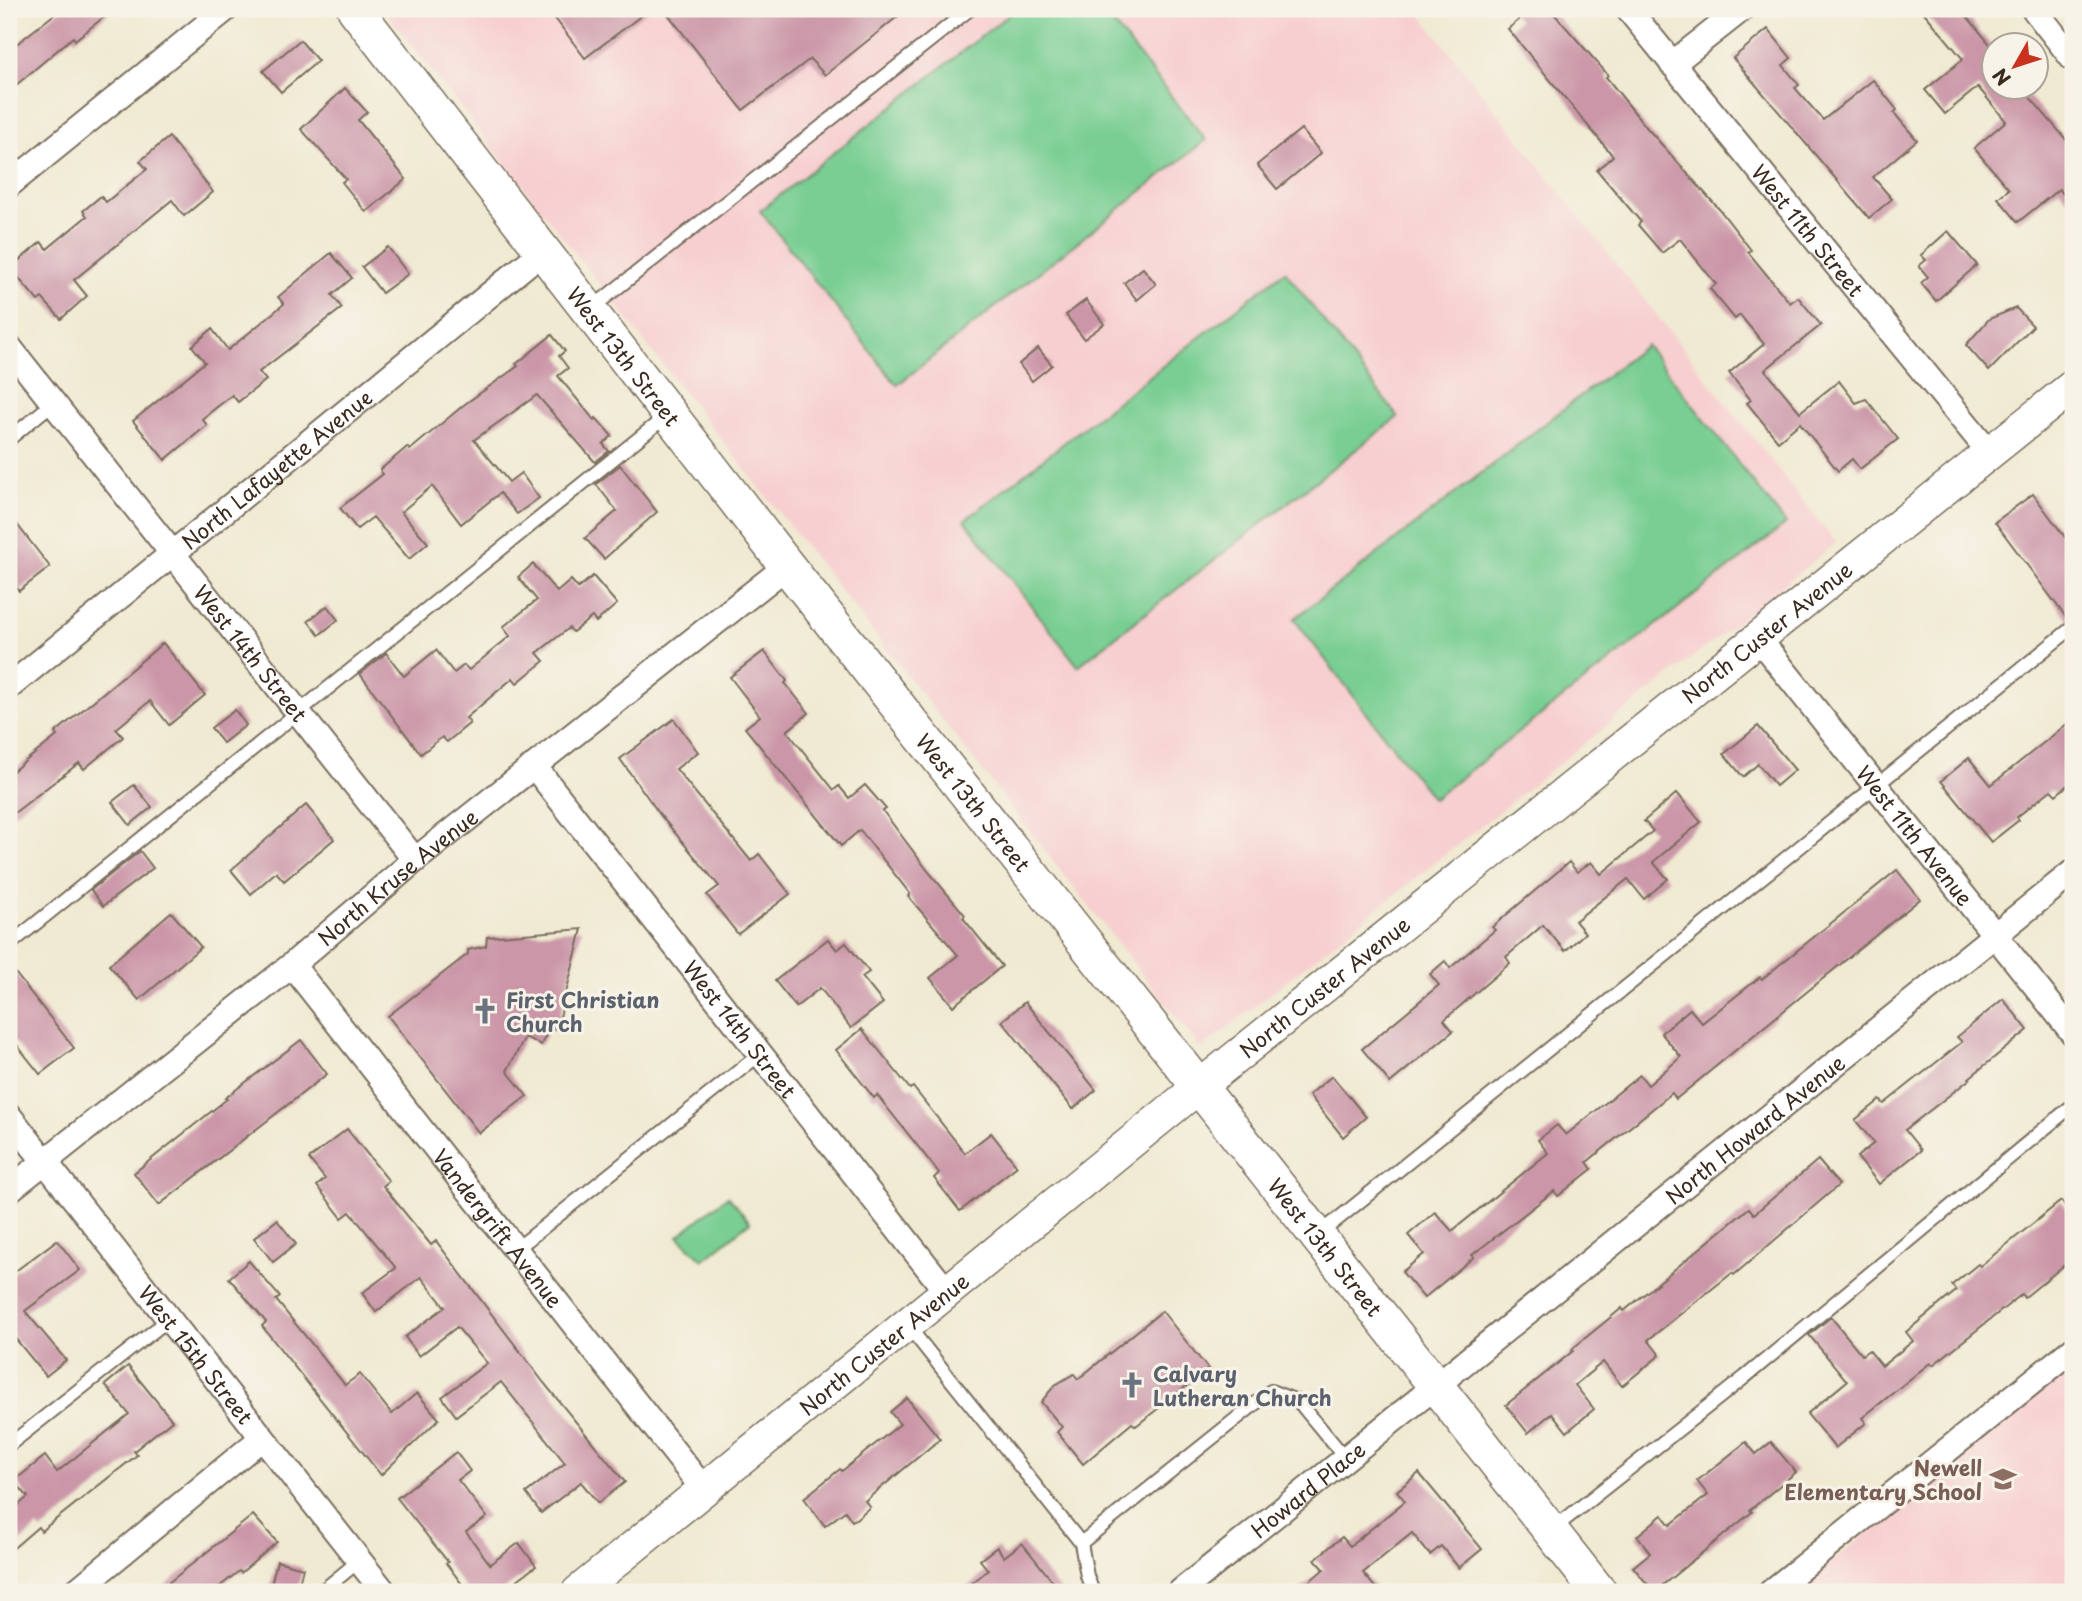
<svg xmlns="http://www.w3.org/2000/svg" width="2082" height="1601" viewBox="0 0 2082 1601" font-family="'Playpen Sans',sans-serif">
  <rect width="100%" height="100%" fill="#f7f3e8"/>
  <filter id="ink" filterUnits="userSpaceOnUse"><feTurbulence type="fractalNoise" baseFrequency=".0143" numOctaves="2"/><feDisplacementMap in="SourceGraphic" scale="14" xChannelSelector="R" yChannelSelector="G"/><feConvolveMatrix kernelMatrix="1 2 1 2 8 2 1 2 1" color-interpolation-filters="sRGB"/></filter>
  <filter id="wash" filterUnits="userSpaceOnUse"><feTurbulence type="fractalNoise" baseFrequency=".00686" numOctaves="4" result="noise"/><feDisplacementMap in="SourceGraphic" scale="28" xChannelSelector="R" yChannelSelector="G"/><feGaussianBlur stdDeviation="1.57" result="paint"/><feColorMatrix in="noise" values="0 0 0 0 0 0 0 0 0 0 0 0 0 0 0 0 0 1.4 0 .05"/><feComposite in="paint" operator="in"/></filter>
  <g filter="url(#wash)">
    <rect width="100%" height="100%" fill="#f0ead2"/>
    <g fill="#f7cfd0">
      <polygon points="383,9 1416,9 1836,543 1201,1049"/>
      <polygon points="2073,1366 2073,1592 1794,1592"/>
    </g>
    <g fill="#78ce93" stroke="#5a7c58" stroke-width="2">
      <polygon points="1016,9 1102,9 1206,140 897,385 760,211"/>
      <polygon points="1285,271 1398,417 1078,666 965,520"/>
      <polygon points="1646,345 1786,524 1433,799 1294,619"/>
      <polygon points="728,1196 750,1222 703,1260 678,1236"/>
    </g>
    <g id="blocks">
      <g fill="#cb96a8">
        <polygon points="61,9 114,9 75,40 73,37 9,91 9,50"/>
        <polygon points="548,9 650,9 585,58"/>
        <polygon points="664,9 907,9 825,75 810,59 743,110"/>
        <polygon points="1509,9 1550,9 1608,75 1606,77 1647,128 1719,209 1751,250 1748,252 1790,303 1798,297 1821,325 1765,370 1800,412 1839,381 1856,403 1866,399 1898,439 1860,469 1852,459 1838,471 1800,423 1778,441 1747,403 1751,400 1729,373 1764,344 1740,315 1735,319 1710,289 1716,284 1680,239 1662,253 1638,225 1641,222 1597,170 1613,156 1508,29 1519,20"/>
        <polygon points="1921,9 1961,9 1994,49 1994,88 2022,88 2064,137 2073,150 2073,205 2059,189 2018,222 1998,198 2009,189 1974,148 2006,121 1978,87 1945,114 1925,90 1963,59"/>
        <polygon points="1768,29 1791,58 1783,65 1799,85 1795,88 1823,120 1873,80 1897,110 1894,113 1917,140 1873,177 1892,199 1869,218 1733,58"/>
        <polygon points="300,40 318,61 281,92 263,71"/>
        <polygon points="345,88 367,112 358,120 406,179 366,212 342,182 346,179 301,129"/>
        <polygon points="1301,129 1321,153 1277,189 1257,165"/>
        <polygon points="169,137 213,192 184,216 172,200 74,280 87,296 61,319 42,298 38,301 10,268 41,242 47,249 87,216 83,211 101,196 106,202 147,169 140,161"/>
        <polygon points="1948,231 1977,265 1936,301 1921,283 1928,277 1919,266 1926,260 1921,255"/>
        <polygon points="388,247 408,274 382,293 362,267"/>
        <polygon points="331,253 352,278 332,295 342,308 259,372 266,380 238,402 232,395 202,419 207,425 165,460 133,421 205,362 192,346 212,329 228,350 284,304 278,297"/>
        <polygon points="1143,268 1156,284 1137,300 1124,283"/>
        <polygon points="1086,300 1104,324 1084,339 1066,315"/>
        <polygon points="2016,308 2033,326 1989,371 1966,345 1989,319"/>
        <polygon points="552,335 565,351 559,356 568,368 558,376 594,420 596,418 612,436 603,444 609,451 595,462 537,395 474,440 509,482 521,473 539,498 517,514 500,493 461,524 432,486 401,512 428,543 409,559 373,517 357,529 340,508 383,474 380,470 407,447 410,450 465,404 518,366 516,364"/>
        <polygon points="1038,348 1052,365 1032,381 1019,364"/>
        <polygon points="620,465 657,512 604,559 585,538 617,511 596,484"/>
        <polygon points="2033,494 2073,548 2073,618 2068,620 1995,522"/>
        <polygon points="9,514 50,567 19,591 9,577"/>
        <polygon points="533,564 557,592 571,580 578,588 593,576 617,604 596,622 592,617 573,632 569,628 537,653 544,661 517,683 513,678 466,718 470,723 447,742 442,737 421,754 360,674 386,653 404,676 436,650 454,673 464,665 469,670 510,636 503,627 537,600 518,577"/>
        <polygon points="327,606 338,620 319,635 308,621"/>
        <polygon points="163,643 205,695 169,725 150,701 116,729 123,737 84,769 79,763 9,817 9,774 57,736 55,733"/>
        <polygon points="764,651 787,681 785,683 809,713 787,731 834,790 839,786 849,798 865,785 886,809 883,811 928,871 965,915 963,918 1002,966 953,1006 930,978 958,955 908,896 910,894 860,830 841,846 745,728 760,716 730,677"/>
        <polygon points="235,710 246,725 223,743 211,728"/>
        <polygon points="674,719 698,752 676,769 751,861 759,854 790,894 738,934 707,895 719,886 661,816 620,759"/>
        <polygon points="2073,719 2073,781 2056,795 2051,790 2017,817 2019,820 1991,842 1941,781 1969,758 1991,785"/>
        <polygon points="1758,726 1795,770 1776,786 1758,764 1743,777 1724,754"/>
        <polygon points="134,785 152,807 130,825 112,802"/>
        <polygon points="1677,793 1701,822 1653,862 1668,879 1644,899 1628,879 1575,921 1585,933 1565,951 1543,925 1506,957 1510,963 1444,1020 1453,1031 1390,1083 1362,1049 1439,985 1430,974 1445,961 1450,968 1495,930 1492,927 1569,862 1577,872 1591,862 1601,874 1653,831 1644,821"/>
        <polygon points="306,805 334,839 284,881 276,872 251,894 231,870"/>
        <polygon points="140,851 153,868 103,906 91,890"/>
        <polygon points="1897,870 1920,899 1676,1099 1672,1093 1587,1162 1592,1169 1558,1196 1554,1191 1472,1255 1474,1257 1424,1298 1402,1272 1424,1254 1408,1235 1435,1212 1452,1231 1548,1153 1538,1140 1557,1125 1566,1135 1640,1075 1648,1085 1681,1057 1661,1033 1690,1009 1702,1023 1760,977 1762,979"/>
        <polygon points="171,912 201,947 139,1000 109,965"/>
        <polygon points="582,929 557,1029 549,1029 541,1045 525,1037 507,1071 527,1096 479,1133 388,1016 468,954 468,950 486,946 487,937"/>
        <polygon points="828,939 837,950 846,943 869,972 862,977 883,1003 851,1028 820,988 796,1007 775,981"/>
        <polygon points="9,965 74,1048 40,1074 9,1035"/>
        <polygon points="2003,999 2028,1030 1969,1078 1970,1079 1905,1130 1921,1150 1879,1184 1857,1157 1874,1143 1855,1120 1880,1100 1884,1104 1962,1042 1957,1037"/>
        <polygon points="1025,1002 1096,1090 1073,1109 1002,1021"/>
        <polygon points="862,1029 910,1089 913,1087 965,1153 991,1133 1017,1166 960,1211 934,1178 939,1173 877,1095 874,1098 836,1050"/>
        <polygon points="301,1040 327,1074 159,1205 134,1173 227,1099 225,1098"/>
        <polygon points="1332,1076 1366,1117 1343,1137 1309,1095"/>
        <polygon points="347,1129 389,1181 383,1186 431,1245 436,1241 544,1383 625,1482 598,1503 581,1482 541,1513 526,1493 565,1463 501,1382 456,1416 442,1397 487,1363 457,1327 419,1356 405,1337 445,1307 421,1277 376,1312 362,1293 396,1268 350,1212 342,1218 317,1186 325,1179 309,1159"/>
        <polygon points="1818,1160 1839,1185 1734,1275 1732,1273 1648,1340 1660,1355 1622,1386 1603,1362 1575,1385 1594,1409 1567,1432 1552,1413 1528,1433 1506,1405 1573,1351 1572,1349 1622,1308 1624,1311 1749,1208 1754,1214"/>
        <polygon points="2061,1201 2073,1216 2073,1258 2024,1298 2022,1294 1933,1365 1930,1363 1862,1418 1866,1423 1835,1448 1807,1414 1847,1381 1809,1335 1831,1317 1862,1355 1869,1350 1882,1366 1913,1341 1906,1332 1956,1291 1952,1285 1978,1264 1980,1266"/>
        <polygon points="277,1220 296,1244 273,1262 254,1238"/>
        <polygon points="57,1240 80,1270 25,1311 66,1360 46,1376 9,1331 9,1276"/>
        <polygon points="249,1261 280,1297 276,1300 345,1385 360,1374 392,1414 417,1393 439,1419 381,1475 262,1326 266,1322 229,1278"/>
        <polygon points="1162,1311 1208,1369 1136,1426 1132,1423 1083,1464 1057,1432 1062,1427 1041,1402 1055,1385 1074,1374 1078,1379"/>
        <polygon points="128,1366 172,1420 134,1451 137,1455 41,1531 38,1527 9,1552 9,1513 28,1497 14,1481 45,1456 57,1472 129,1414 105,1385"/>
        <polygon points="907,1398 940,1439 865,1501 870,1507 856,1519 852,1521 845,1511 825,1526 804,1498 840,1469 842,1471 900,1424 890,1412"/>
        <polygon points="1746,1442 1756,1454 1771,1442 1796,1472 1750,1510 1752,1512 1654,1592 1633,1567 1650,1553 1637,1536 1662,1515 1670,1525 1708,1495 1697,1481"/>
        <polygon points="456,1452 470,1471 458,1480 487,1517 466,1532 490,1564 519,1543 536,1566 501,1592 468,1592 446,1563 448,1562 397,1498"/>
        <polygon points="1419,1473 1482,1549 1459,1568 1441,1546 1430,1555 1412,1533 1363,1573 1379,1592 1297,1592 1324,1569 1315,1559 1342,1537 1350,1546 1405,1501 1397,1491"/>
        <polygon points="253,1515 277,1542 241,1573 239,1571 213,1592 157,1592"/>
        <polygon points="1022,1543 1061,1592 961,1592 988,1570 980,1560 997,1547 1004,1557"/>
        <polygon points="277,1561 303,1568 297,1592 270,1589"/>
      </g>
    </g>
  </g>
  <g filter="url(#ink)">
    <use href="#blocks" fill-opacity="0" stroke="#7a6d5d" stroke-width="2"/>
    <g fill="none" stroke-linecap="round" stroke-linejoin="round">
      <g stroke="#7a6d5d" stroke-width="16">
        <g id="service">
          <polyline points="592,308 970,9"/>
          <polyline points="9,439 53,403"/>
          <polyline points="9,945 669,414"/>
          <polyline points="1318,1235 2073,627"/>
          <polyline points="515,1250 760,1054"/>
          <polyline points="908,1326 1081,1543 1087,1576 1093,1592"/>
          <polyline points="9,1445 169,1319"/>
          <polyline points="1553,1529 1745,1377 2073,1105"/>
          <polyline points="1081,1543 1271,1391 1299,1402 1346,1459"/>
          <polyline points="321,1592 360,1560"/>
        </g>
      </g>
      <g stroke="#7a6d5d" stroke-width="28">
        <g id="minor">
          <path id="s1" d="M1628,9L1990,453"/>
          <polyline points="2034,9 2073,59"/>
          <polyline points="1672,64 1742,9"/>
          <polyline points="9,185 226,9"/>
          <path id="s2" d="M9,347L415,860"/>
          <path id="s3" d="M1758,638L2073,1033"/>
          <path id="s4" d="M9,687L543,251"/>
          <path id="s5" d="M534,766L947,1292"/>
          <path id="s6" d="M292,965L705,1491"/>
          <path id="s7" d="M9,1116L384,1592"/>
          <path id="s8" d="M9,1190L292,965L415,860L787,566"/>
          <polyline points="75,1592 262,1438"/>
          <path id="s9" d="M1180,1592L2073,872"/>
          <polyline points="1771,1592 2073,1349"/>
        </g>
      </g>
      <g stroke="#7a6d5d" stroke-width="35">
        <g id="tertiary">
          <path id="s10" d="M578,1592L1200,1086L2073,386"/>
        </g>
      </g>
      <g stroke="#7a6d5d" stroke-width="38">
        <g id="secondary">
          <path id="s11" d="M355,9L787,566L1599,1592"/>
        </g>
      </g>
      <use href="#service" stroke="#fff" stroke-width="12"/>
      <use href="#minor" stroke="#fff" stroke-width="24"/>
      <use href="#tertiary" stroke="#fff" stroke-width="32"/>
      <use href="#secondary" stroke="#fff" stroke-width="35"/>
    </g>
  </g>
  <defs>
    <g id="church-bare" transform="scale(2.1)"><path d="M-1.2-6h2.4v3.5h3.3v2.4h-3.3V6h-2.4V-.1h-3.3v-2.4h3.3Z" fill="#6b7280" stroke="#f7f3e8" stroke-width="2.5" paint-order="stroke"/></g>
    <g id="school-bare" transform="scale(2.1)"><path d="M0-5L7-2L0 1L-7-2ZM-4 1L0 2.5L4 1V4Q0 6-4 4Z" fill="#8d6e63" stroke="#f7f3e8" stroke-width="2.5" paint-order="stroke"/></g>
  </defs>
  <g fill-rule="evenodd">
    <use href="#church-bare" x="485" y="1011"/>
    <use href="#church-bare" x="1132" y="1385"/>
    <use href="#school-bare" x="2003" y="1479"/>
  </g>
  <g text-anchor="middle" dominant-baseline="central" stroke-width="6" stroke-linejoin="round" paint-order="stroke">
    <g font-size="21" fill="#3b2a1e" stroke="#f7f3e8">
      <text stroke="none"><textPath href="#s1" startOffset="285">West 11th Street</textPath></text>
      <text stroke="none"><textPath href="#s11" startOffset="439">West 13th Street</textPath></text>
      <text stroke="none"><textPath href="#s4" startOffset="345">North Lafayette Avenue</textPath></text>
      <text stroke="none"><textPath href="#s10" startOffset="1528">North Custer Avenue</textPath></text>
      <text stroke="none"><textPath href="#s2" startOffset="390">West 14th Street</textPath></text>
      <text stroke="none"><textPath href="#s11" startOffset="1006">West 13th Street</textPath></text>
      <text stroke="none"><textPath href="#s3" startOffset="252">West 11th Avenue</textPath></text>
      <text stroke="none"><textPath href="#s8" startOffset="499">North Kruse Avenue</textPath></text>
      <text stroke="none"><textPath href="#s10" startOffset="961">North Custer Avenue</textPath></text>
      <text stroke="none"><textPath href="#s5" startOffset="334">West 14th Street</textPath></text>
      <text stroke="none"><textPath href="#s9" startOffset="738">North Howard Avenue</textPath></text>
      <text stroke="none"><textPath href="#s6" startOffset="334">Vandergrift Avenue</textPath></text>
      <text stroke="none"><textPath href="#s11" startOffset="1573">West 13th Street</textPath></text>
      <text stroke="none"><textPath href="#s10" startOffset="394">North Custer Avenue</textPath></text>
      <text stroke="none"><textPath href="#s7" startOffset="303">West 15th Street</textPath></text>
      <text stroke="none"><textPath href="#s9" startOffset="164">Howard Place</textPath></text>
    </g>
    <g font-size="21" font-weight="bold" fill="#5b616d" stroke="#f7f3e8" text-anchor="start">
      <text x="506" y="999">First Christian<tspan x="506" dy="24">Church</tspan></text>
      <text x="1153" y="1373">Calvary<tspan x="1153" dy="24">Lutheran Church</tspan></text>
    </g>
    <g font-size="21" font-weight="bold" fill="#785e54" stroke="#f7f3e8" text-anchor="end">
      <text x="1982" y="1467">Newell<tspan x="1982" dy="24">Elementary School</tspan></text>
    </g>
  </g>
  <rect width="2082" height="1601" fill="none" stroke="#f7f3e8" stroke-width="35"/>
  <g transform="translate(2015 66) rotate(231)"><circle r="33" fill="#f7f3e8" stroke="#aca397" stroke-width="2"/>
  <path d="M0-5L12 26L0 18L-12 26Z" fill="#c8321e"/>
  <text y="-10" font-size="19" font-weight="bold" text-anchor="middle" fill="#3b2a1e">N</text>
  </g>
</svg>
